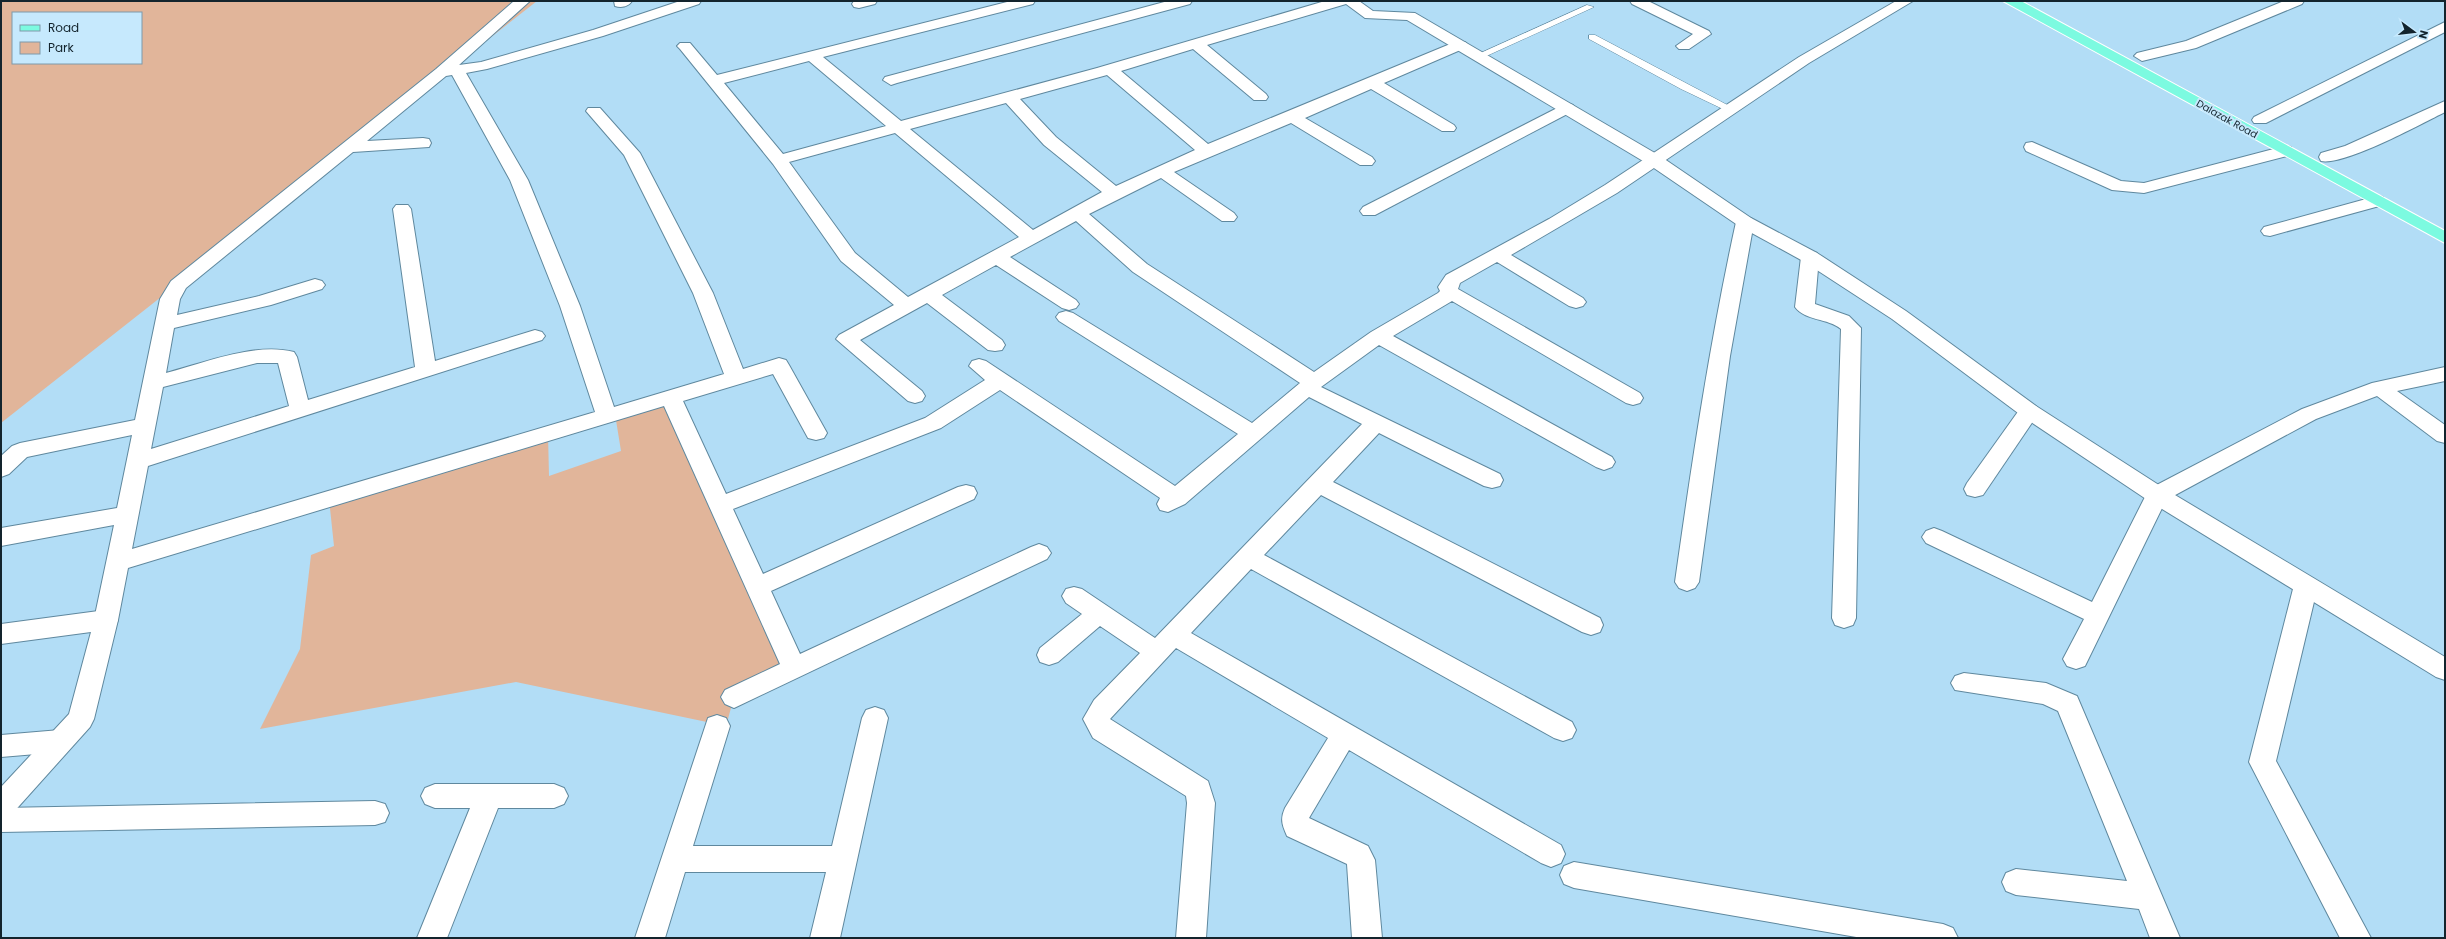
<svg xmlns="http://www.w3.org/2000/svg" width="2446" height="939" viewBox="0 0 2446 939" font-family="Poppins,sans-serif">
  <rect width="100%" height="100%" fill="#b2ddf6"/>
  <g fill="#e1b59a" fill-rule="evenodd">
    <path d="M1,1H537L1,423ZM13,13H141V63H13Z"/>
    <polygon points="672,400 794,668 734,697 726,726 516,682 260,729 300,649 311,555 334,546 329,499 548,434 549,476 621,451 615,414"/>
  </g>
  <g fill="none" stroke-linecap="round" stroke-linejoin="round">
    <g stroke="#5f889e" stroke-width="1">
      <g id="lane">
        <polygon points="1587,5 1594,7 1482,58 1474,56"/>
        <polygon points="1589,35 1595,35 1735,109 1730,112 1727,111 1681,89 1589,39"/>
      </g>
    </g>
    <g stroke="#5f889e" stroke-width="2">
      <g id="street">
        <path d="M514,1H530L459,65L481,62L593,30L680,1H701L699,4L603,36L487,69L466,73L528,180L580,306L614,407L724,374L693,293L624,155L586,111L588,108H600L640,153L713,293L743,369L779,358L786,360L789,365L827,433L824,438L816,440L808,438L773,374L683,401L726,494L925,418L985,380L969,366L972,361L979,359L986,361L1175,486L1238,434L1059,321L1056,317L1059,313L1066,311L1073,313L1252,423L1300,383L1133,272L1076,221L1010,257L1076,300L1079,304L1076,308L1069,310L1062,308L996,265L942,295L1002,340L1005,345L1002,350L995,351L988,350L927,303L860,340L922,391L925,396L922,401L915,403L908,401L836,339L839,335L894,305L841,261L773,164L680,49L677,46L680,43H690L717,75L1011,1H1035L1033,4L823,57L901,121L1097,68L1325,1H1348L1346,4L1207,45L1266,94L1268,97L1266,100H1254L1193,49L1121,71L1208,144L1455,42H1465L1468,45L1465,48L1384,83L1454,125L1456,128L1454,131H1442L1371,89L1305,118L1372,157L1375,161L1372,165H1360L1291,123L1174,172L1234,213L1237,217L1234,221H1222L1161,178L1089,214L1147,264L1314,372L1371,332L1438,293L1440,291L1438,287L1446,275L1549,219L1605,185L1799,57L1896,1H1913L1809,63L1617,193L1511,255L1583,298L1586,302L1583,306L1576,308L1569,306L1497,262L1460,283L1458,289L1640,393L1643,398L1640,403L1633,405L1626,403L1452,301L1393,336L1612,457L1615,462L1612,467L1604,470L1596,467L1379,345L1321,387L1500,474L1503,480L1500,486L1492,488L1484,486L1379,433L1333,482L1600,618L1603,625L1600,632L1591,635L1582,632L1321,495L1264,555L1572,722L1576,730L1572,738L1563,741L1554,738L1251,569L1191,633L1561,845L1565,854L1561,863L1551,867L1541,863L1349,750L1309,818L1368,846L1375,860L1382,938H1352L1347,864L1287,836C1282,825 1280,819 1285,808L1328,738L1176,648L1110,719L1208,781L1215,803L1206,938H1176L1187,803L1186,796L1093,738L1083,719L1094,700L1140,653L1100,626L1058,662L1049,665L1040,662L1037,655L1040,648L1082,614L1066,603L1062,596L1066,589L1074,587L1082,589L1155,638L1362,424L1309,397L1185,504L1168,512L1160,510L1157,504L1160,498L1000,390L941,428L733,509L763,574L958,487L966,485L974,487L977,493L974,499L771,591L800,654L1031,547L1039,544L1047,547L1051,553L1047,559L734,708L725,704L721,697L725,690L780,664L664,406L128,568L118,620L115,627L106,630L97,627L94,620L114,525L1,546V528L117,508L132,435L27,457L9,474L1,477V456L12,446L20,443L135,420L160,299L171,281L436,69ZM809,61L886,126L783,154L724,83ZM452,75L510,180L560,306L595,412L132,549L148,466L542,340L545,336L542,332L535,330L435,361L411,209L408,205H396L393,209L415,367L308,400L297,357L294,352C255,342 204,363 166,373L174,328L271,305L322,289L325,285L322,281L315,279L259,296L177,315L180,299L186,288L353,152L429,147L431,143L429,139L423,138L367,141L446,76ZM1107,75L1195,150L1116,186L1056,137L1020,99ZM1006,103L1044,145L1102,192L1033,230L910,129ZM895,133L1019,237L908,297L855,253L789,162ZM257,363H278L289,406L151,449L163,387Z"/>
        <path d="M614,1H632C628,7 621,8 615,6Z"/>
        <polygon points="854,1 877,1 875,4 859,8 854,7 852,4"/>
        <polygon points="1168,1 1192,1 1190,4 897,83 891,85 883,80 885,77"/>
        <polygon points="1630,1 1648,1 1709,31 1711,34 1689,49 1679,49 1676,46 1693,34 1632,4"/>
        <polygon points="2284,1 2304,1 2302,4 2196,48 2142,61 2134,56 2137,53 2186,41"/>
        <polygon points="2445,22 2445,32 2266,123 2254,123 2252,120 2254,117"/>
        <path d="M2445,101V112C2421,124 2344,166 2321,161L2319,157L2321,153L2345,146Z"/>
        <polygon points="1567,103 1573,105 1575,108 1573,111 1375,215 1363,215 1360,211 1363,207"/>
        <polygon points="2032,142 2121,181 2144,183 2285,146 2291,147 2293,151 2291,155 2144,193 2112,190 2026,151 2024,147 2026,143"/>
        <polygon points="2377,196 2383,197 2386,201 2383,205 2270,236 2264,235 2261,231 2264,227"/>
        <path d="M1745,217L1751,218L1754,222L1730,356L1699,582L1695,588L1687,591L1679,588L1675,582C1692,461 1710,341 1736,222L1739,218Z"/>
        <path d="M1810,251L1817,253L1819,257L1815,304L1849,316L1861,328L1856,618L1853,625L1844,628L1835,625L1832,618L1841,329C1828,318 1805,321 1795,307L1801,257L1803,253Z"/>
        <polygon points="2445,367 2445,381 2397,391 2445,425 2445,443 2437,441 2377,396 2316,419 2166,500 2085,666 2076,669 2067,666 2063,659 2084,619 1926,543 1922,537 1926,531 1934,528 1942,531 2092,602 2149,489 2302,409 2372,383"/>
        <polygon points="2029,404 2036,406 2040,411 1983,495 1975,497 1967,495 1964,489 1967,483 2022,406"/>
        <polygon points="2306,576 2314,579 2318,585 2276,761 2371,938 2340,938 2249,762 2294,585 2298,579"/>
        <polygon points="1964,673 2046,683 2077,696 2180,938 2150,938 2139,909 2016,895 2006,891 2002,882 2006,873 2016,869 2127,881 2058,711 2043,704 1955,690 1951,683 1955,676"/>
        <polygon points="875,707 884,710 888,718 840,938 810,938 826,872 685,872 665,938 635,938 708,718 717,715 726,718 730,726 693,846 832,846 862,718 866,710"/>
        <polygon points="60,730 69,733 73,741 69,749 60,752 1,757 1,735"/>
        <polygon points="435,784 554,784 564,788 568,796 564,804 554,808 498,808 447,938 417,938 470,808 435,808 425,804 421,796 425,788"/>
        <polygon points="375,801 385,804 389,813 385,822 375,825 1,832 1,808"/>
        <polygon points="1574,862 1943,924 1953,928 1958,938 1862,938 1574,888 1564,884 1560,875 1564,866"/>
      </g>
    </g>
    <g stroke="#5f889e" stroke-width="2">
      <g id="secondary">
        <polygon points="1342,1 1359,1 1373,11 1415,13 1660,156 1751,218 1817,253 1906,311 2036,406 2165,489 2445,657 2445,680 2436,677 2149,501 2022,416 1892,319 1803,261 1739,226 1648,164 1407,20 1365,18"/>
        <polygon points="106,610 115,613 118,620 94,719 90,727 11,815 1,818 1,787 69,714 91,632 1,644 1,624"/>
      </g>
    </g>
    <g stroke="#fff" stroke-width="2">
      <polygon id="primary" points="2003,1 2021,1 2445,231 2445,243"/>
    </g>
    <use href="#lane" fill="#fff" fill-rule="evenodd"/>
    <use href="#street" fill="#fff" fill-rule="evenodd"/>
    <use href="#secondary" fill="#fff" fill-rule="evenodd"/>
    <use href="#primary" fill="#7cfae0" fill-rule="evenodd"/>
  </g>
  <g text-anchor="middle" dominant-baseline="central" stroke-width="4" stroke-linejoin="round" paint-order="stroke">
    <g font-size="10" fill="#13242d" stroke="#c6e9fd">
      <text transform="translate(2227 119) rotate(29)">Dalazak Road</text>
    </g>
  </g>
  <rect width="2446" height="939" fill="none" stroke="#13242d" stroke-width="4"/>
  <rect x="12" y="12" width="130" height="52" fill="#c6e9fd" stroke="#7e9aaa"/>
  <rect x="20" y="25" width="20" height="6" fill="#7cfae0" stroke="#7e9aaa"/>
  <text x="48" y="32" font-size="12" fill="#13242d">Road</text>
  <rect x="20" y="42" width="20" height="12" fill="#e1b59a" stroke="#7e9aaa"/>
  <text x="48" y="52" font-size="12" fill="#13242d">Park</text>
  <g transform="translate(2414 32) rotate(105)" stroke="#c6e9fd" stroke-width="3" paint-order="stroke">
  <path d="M0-3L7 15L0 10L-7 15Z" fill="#13242d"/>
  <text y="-6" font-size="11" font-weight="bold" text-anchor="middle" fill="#13242d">N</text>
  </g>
</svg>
